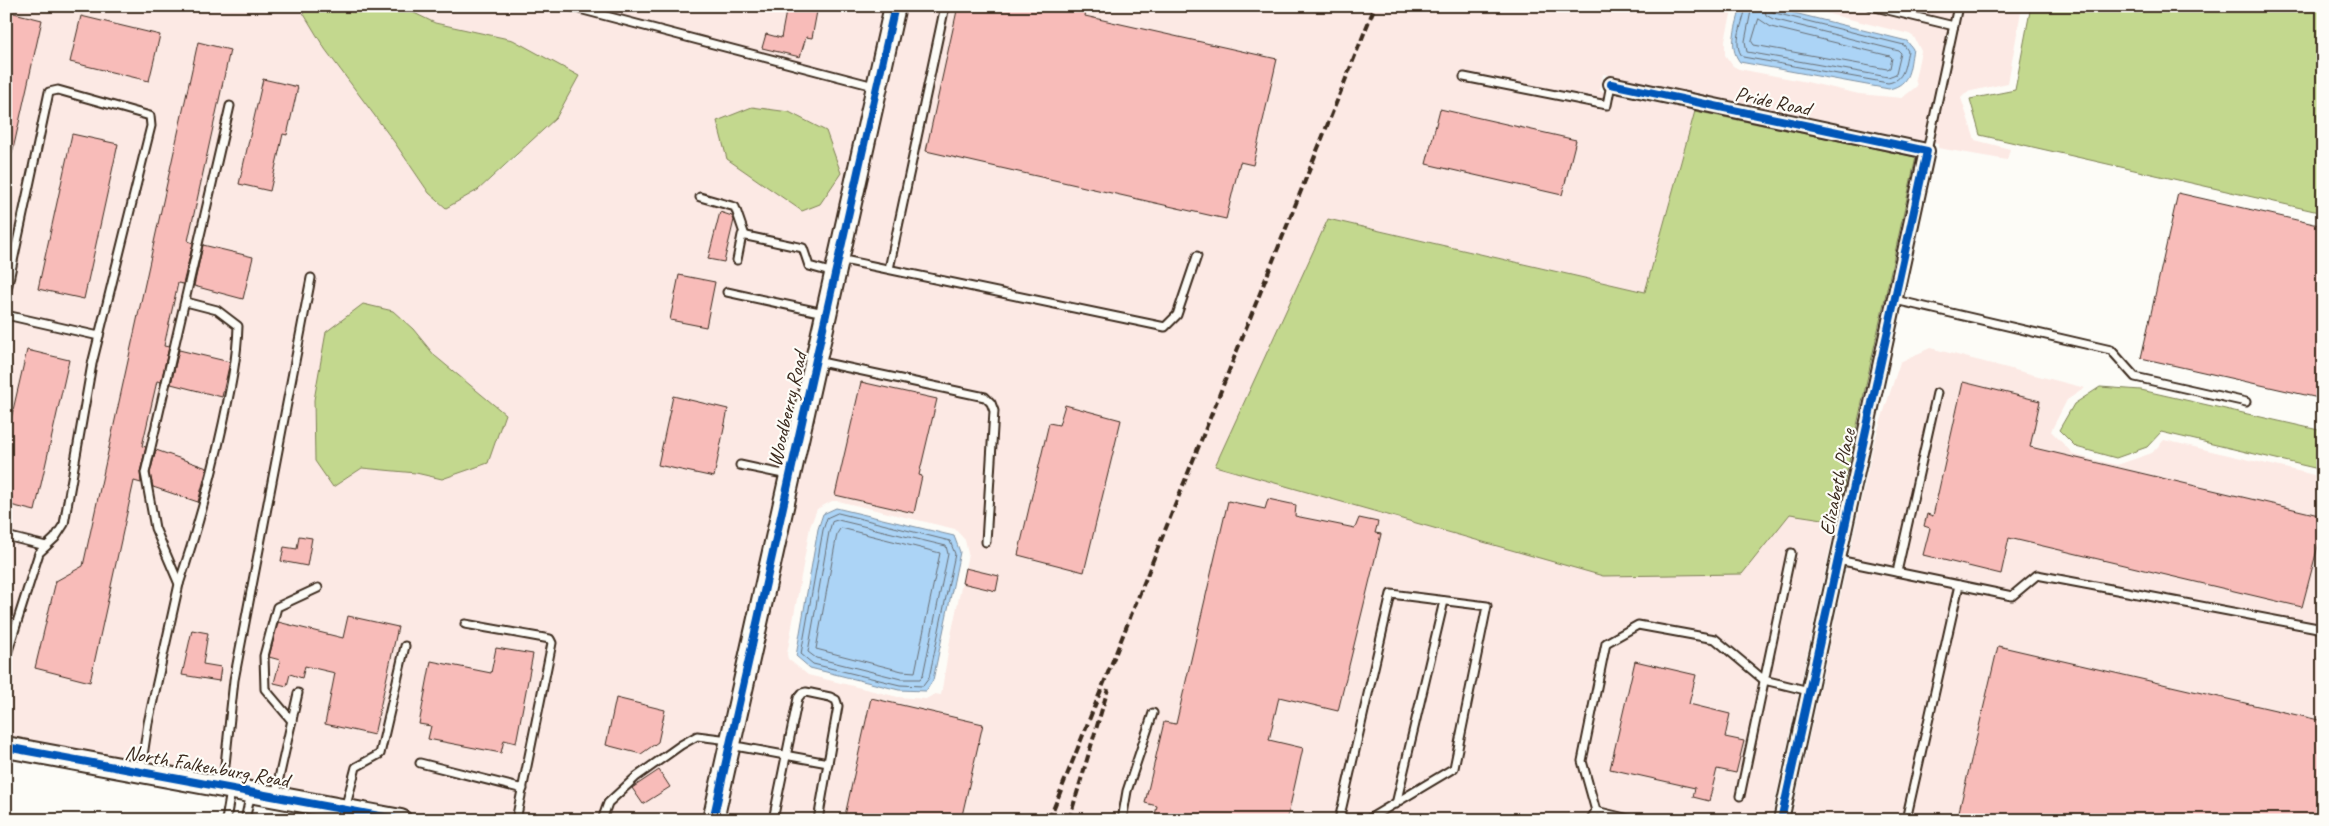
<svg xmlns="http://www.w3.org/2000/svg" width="2329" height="826" viewBox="0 0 2329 826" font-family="Caveat,sans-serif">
  <rect width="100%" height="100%" fill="#fdfcf7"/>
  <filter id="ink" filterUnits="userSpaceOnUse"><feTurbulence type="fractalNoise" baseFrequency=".02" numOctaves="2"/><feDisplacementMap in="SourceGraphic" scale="10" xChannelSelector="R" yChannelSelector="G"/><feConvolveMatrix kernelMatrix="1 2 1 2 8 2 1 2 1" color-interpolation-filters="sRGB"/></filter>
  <g filter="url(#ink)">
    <g fill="#fce9e4" fill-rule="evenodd">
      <path d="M6,6H243L251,8L252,6H299L325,49L395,143L429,193L446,208L478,190L517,156L513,40L435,23L410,11V6H885L703,820H445L6,738ZM393,311L413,329L435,356L505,414L487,463L442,479L416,473L362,468L333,487L315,461L314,400Z"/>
      <path d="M905,6H1733L1725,40V55L1733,66L1739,69L1807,82L1859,94L1902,98L1917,86L1915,79L1921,51L1914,37L1909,34L1797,6H2022L2008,83L1967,92L1961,98L1975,140L2010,149L2007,160L1938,148V144L1603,74L1600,91L1695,111L1645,292L1328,219L1742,574L1790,513L1836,521L1771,820H724ZM832,501H838L955,529L965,540L968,554L950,640L941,695L935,694L926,699L898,697L808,675L788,659L787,654L810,527L817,509Z"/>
      <polygon points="1930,348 2085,388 2067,400 2051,431 2074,455 2117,465 2152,453 2164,440 2323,477 2323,820 1791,820 1874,442 1900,362"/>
    </g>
    <g fill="#c3d88e" stroke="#7f8156">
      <polygon points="299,6 410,6 410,11 435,23 513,40 579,76 556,118 478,190 446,208 429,193 395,143 325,49"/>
      <polygon points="2031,6 2323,6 2323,213 1980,135 1970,99 2015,90"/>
      <polygon points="752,107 789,112 826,131 841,173 820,204 802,211 727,159 717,121"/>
      <polygon points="1695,111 1916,157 1836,521 1790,514 1742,574 1603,576 1215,466 1328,219 1645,292"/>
      <polygon points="363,304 393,311 413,329 435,356 505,414 488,463 442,479 416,473 362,468 333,487 315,461 314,400 326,332"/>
      <polygon points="2100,387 2141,390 2323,431 2323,470 2161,432 2147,447 2116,458 2076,447 2059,430 2074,404"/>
    </g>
    <g fill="#acd4f6" stroke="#7f90a0">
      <path d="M1741,6H1766L1907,41L1913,49C1909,69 1911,84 1889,89L1740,62C1727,46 1737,25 1741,6Z"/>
      <polygon points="836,508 954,536 960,552 933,680 926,691 899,690 810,668 796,656 818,529 823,514"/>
    </g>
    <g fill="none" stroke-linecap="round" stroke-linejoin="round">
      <g stroke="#686e74" stroke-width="1">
        <path d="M1746,6C1744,22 1731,44 1743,57L1888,83C1905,80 1904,66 1908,51L1904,45L1775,13L1771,11L1770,6"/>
        <polyline points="1752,6 1745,41 1747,52 1888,77 1896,74 1901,53 1899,51 1773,19 1766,15 1764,6"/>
        <polygon points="1759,19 1771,27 1890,56 1892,58 1890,68 1887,69 1754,45 1752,42"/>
        <polygon points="838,513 950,541 955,554 929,678 923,686 900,685 813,664 801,654 823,530 827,518"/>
        <polygon points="838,520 946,546 948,554 923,675 920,679 901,679 816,658 808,652 829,532 832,522"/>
        <polygon points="841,528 940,553 915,672 902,671 816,649 837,534"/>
      </g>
    </g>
    <g fill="#f8bcb9" stroke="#3b2a1e">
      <polygon points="787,6 818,6 812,38 806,37 800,57 762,48 766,34 781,38"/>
      <polygon points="958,6 1087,6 1085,16 1277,59 1253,165 1240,162 1226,219 926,151"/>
      <polygon points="10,12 42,20 12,154 6,154 6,27"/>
      <polygon points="81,16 160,35 149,81 70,62"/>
      <polygon points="198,42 230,50 188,241 193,243 183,284 178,283 164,346 169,347 161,382 157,381 142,446 146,447 140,472 141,483 134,481 90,682 35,668 56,581 83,566"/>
      <polygon points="263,79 298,87 287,135 283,134 270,191 239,184"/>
      <polygon points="1440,109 1576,140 1562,195 1426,164"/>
      <polygon points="72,134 118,144 84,299 38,289"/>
      <polygon points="2178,193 2323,226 2323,399 2141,358"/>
      <polygon points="720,212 732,216 734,220 724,262 708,259"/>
      <polygon points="203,245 253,257 243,299 194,286"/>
      <polygon points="679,275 715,282 706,327 670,320"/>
      <polygon points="27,350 69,360 35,511 6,504 6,440"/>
      <polygon points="179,350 230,362 222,397 171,384"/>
      <polygon points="861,382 937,399 919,475 922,476 914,513 835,495"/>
      <polygon points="1963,382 2040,401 2030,447 2323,516 2323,527 2302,607 2009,538 2001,574 1923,555 1930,528 1924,526 1927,514 1933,516"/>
      <polygon points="673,396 728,409 714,477 658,465"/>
      <polygon points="1065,405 1121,420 1084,572 1018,555 1049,423 1059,425"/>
      <polygon points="156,450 207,468 198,502 153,487 150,473"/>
      <polygon points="1268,499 1296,505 1295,516 1355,528 1359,518 1378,522 1375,533 1381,534 1338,711 1279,697 1269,740 1303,748 1287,820 1154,820 1157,806 1145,803 1164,722 1176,724 1228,501 1265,509"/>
      <polygon points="299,536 312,538 307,566 281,561 284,547 297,549"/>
      <polygon points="965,568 999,576 996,591 962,583"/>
      <polygon points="348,616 398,627 374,735 325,724 335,673 305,666 302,678 290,674 287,686 274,683 280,660 269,657 278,622 343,638"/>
      <polygon points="192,630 208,633 203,664 221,667 219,681 182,675"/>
      <polygon points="1998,646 2323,721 2323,820 1957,820"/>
      <polygon points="496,648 533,654 516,743 504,740 501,753 428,739 431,726 419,724 431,661 491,673"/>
      <polygon points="1635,661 1696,675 1689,704 1730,714 1725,737 1744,741 1736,773 1717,769 1709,801 1693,797 1695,788 1610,769"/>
      <polygon points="616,698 665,710 658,742 641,754 606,745"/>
      <polygon points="871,698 983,724 961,820 844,820"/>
      <polygon points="659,770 670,787 643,804 632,788"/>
    </g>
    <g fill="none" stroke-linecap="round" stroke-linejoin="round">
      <g stroke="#3b2a1e" stroke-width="11">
        <g id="lane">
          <polyline points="568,6 874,86"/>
          <polyline points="1871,6 1954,26"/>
          <polyline points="1464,77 1607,105 1611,84"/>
          <polyline points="1927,151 1958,6"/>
          <polyline points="700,197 735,207 745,236"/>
          <polyline points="839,259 1165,327 1177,315 1197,256"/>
          <polyline points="737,260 742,235 803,248 809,266 834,273"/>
          <polyline points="889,269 945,6"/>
          <polyline points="727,292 824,313"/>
          <polyline points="6,294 49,92 58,90 150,116 151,126 92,364 64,524 55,538 39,553 6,657"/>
          <polyline points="1895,300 2111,350 2135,377 2246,402"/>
          <polyline points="6,315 99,336"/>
          <polyline points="816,361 985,397 991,403 994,411 986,542"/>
          <polyline points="740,465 788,475"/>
          <polyline points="6,536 46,546"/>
          <polyline points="1838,560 2012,596 2037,575 2323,629"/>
          <polyline points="1897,572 1937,393"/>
          <path d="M179,584C197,531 211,479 223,424C230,391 237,360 238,326L217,310L186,302"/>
          <polyline points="465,624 550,639 552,643 516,820"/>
          <polyline points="292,721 265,689 264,656 277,607 318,588"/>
          <polyline points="730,745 828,763"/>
          <polyline points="420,763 523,789"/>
          <polyline points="141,769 148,723 179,584 155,528 145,473 230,106"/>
          <polyline points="223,784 234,680 311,278"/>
          <polyline points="275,796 298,693"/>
          <polyline points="1740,796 1791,553"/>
          <polyline points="1396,804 1444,601"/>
          <polyline points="345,809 356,767 380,754 405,646"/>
          <polyline points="1596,811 1582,761 1606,643 1638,625 1715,639 1764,680 1809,691"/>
          <polyline points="226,820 231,791"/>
          <polyline points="245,820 251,793"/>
          <polyline points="602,820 608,803 636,777 681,745 697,736 729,740"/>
          <polyline points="773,820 798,698 802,693 806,692 830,697 836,700 838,706 818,820"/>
          <polyline points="1122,820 1127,791 1153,713"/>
          <polyline points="1339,820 1391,594 1487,606 1454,768 1367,820"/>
          <polyline points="1590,820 1596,811 1633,820"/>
          <polyline points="1906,820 1959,585"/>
        </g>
      </g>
      <g stroke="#3b2a1e" stroke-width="18">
        <polyline id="street" points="1611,84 1927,151 1781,820"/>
      </g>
      <g stroke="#3b2a1e" stroke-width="24">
        <g id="secondary">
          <polyline points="6,747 401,820"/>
          <polyline points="713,820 895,6"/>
        </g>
      </g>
      <use href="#lane" stroke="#fdfcf7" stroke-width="7"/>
      <use href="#street" stroke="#fdfcf7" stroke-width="14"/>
      <use href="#secondary" stroke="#fdfcf7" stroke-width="20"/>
      <g stroke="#3b2a1e" stroke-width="4" stroke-dasharray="8 4" stroke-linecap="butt">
        <polyline points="1049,820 1375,6"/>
        <polyline points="1069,820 1108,689"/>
      </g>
      <g stroke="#fdfcf7" stroke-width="11">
        <g id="cycleway">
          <polyline points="1611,84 1927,151 1781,820"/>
          <polyline points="6,747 401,820"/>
          <polyline points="713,820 895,6"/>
        </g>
      </g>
      <use href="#cycleway" stroke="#0057b8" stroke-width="8"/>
    </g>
  </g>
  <g text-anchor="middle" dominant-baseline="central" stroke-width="4.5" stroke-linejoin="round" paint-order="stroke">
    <g font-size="21" fill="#3b2a1e" stroke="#fdfcf7">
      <text transform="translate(1773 101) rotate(12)">Pride Road</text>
      <text transform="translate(787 409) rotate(-77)">Woodberry Road</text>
      <text transform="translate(1837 482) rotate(-78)">Elizabeth Place</text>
      <text transform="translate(207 766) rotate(10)">North Falkenburg Road</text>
    </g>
  </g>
  <rect width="2329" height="826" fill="none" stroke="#fdfcf7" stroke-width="25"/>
  <rect x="12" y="12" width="2304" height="801" fill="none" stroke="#3b2a1e" stroke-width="2" filter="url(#ink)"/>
</svg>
